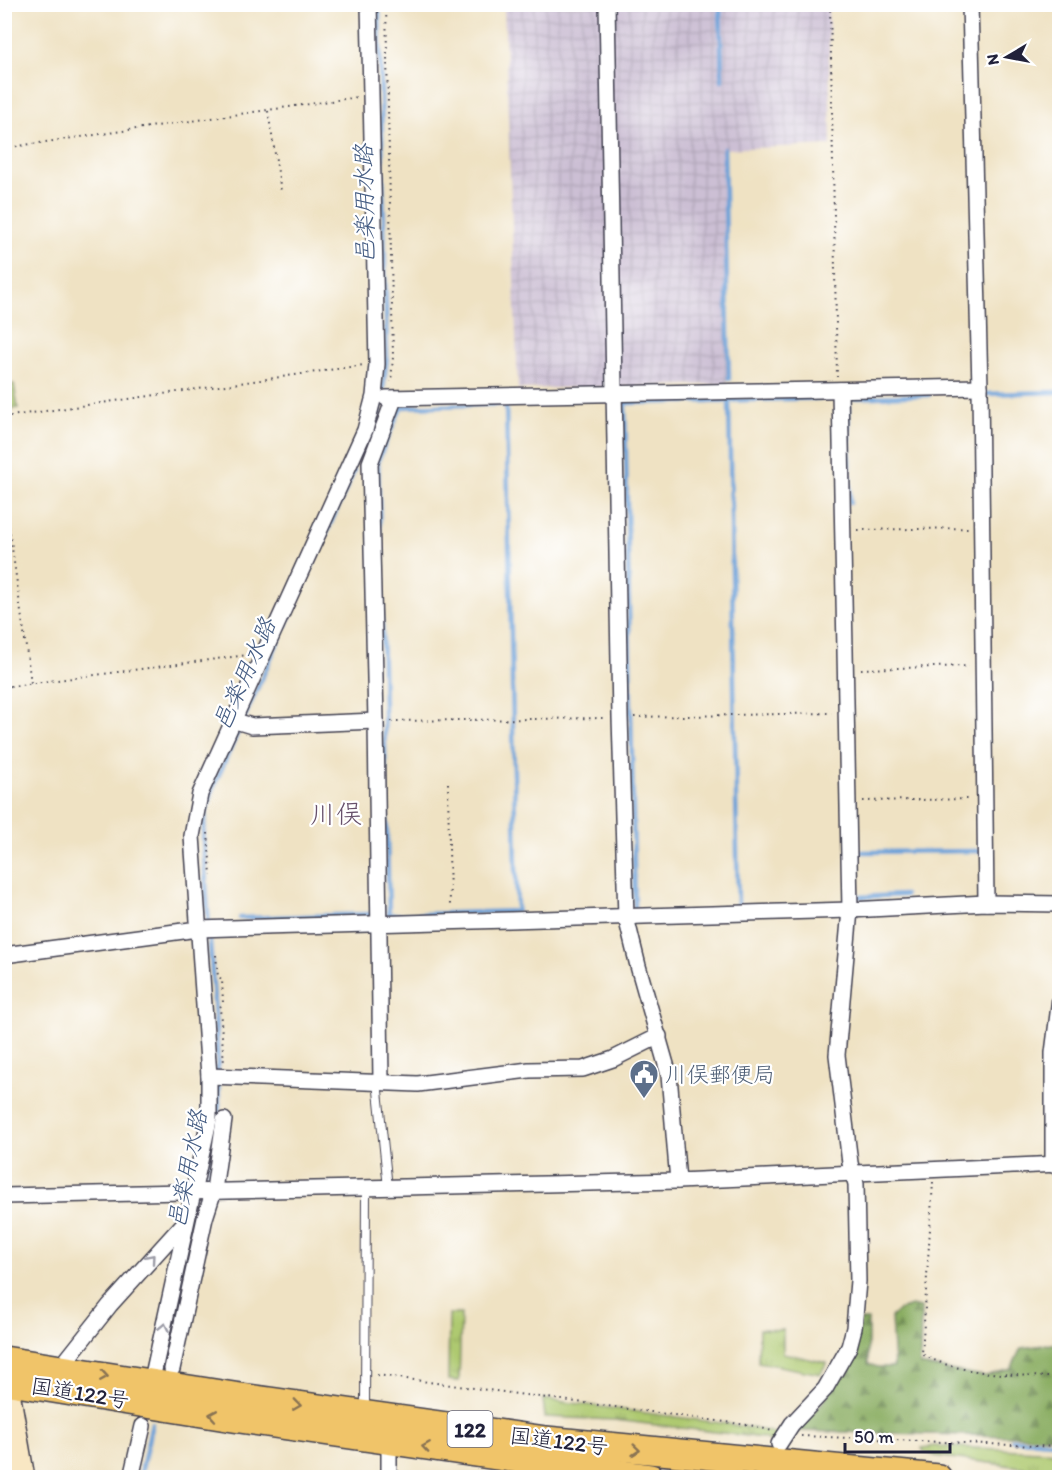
<svg xmlns="http://www.w3.org/2000/svg" width="1064" height="1482" viewBox="0 0 1064 1482" font-family="Itim,'Klee One',sans-serif">
  <defs>
    <pattern id="industrial-grid" width="8" height="8" patternUnits="userSpaceOnUse" patternTransform="scale(1.5)"><rect width="8" height="8" fill="#ccbfd4"/><path d="M0 4h8M4 0v8" fill="none" stroke="#afa4b7"/></pattern>
    <pattern id="grass-tufts" width="24" height="20" patternUnits="userSpaceOnUse" patternTransform="scale(1.5)"><rect width="24" height="20" fill="#aec96f"/><path d="M3 7l-1-3M5 7V3M7 7l1-3M15 17l-1-3M17 17v-4M19 17l1-3" fill="none" stroke="#95ac61"/></pattern>
    <pattern id="forest-firs" width="22" height="20" patternUnits="userSpaceOnUse" patternTransform="scale(1.5)"><rect width="22" height="20" fill="#8aad62"/><path d="M5 1l3.5 6h-7zM16 11l3.5 6h-7z" fill="#708c52"/></pattern>
    <pattern id="garden-furrows" width="10" height="10" patternUnits="userSpaceOnUse" patternTransform="scale(1.5)"><rect width="10" height="10" fill="#aec96f"/><path d="M-1 1l2-2M0 10L10 0M9 11l2-2" fill="none" stroke="#95ac61"/></pattern>
  </defs>
  <rect width="100%" height="100%" fill="#fff"/>
  <filter id="ink" filterUnits="userSpaceOnUse"><feTurbulence type="fractalNoise" baseFrequency=".0167" numOctaves="2"/><feDisplacementMap in="SourceGraphic" scale="12" xChannelSelector="R" yChannelSelector="G"/><feConvolveMatrix kernelMatrix="1 2 1 2 8 2 1 2 1" color-interpolation-filters="sRGB"/></filter>
  <filter id="wash" filterUnits="userSpaceOnUse"><feTurbulence type="fractalNoise" baseFrequency=".008" numOctaves="4" result="noise"/><feDisplacementMap in="SourceGraphic" scale="24" xChannelSelector="R" yChannelSelector="G"/><feGaussianBlur stdDeviation="1.35" result="paint"/><feColorMatrix in="noise" values="0 0 0 0 0 0 0 0 0 0 0 0 0 0 0 0 0 1.4 0 .05"/><feComposite in="paint" operator="in"/></filter>
  <g filter="url(#wash)">
    <rect width="100%" height="100%" fill="#efe2c3"/>
    <polygon fill="url(#industrial-grid)" points="504,5 828,5 831,145 722,149 727,384 518,389"/>
    <g fill="url(#grass-tufts)" stroke="#687655" stroke-width="1.5">
      <polygon points="449,1314 461,1314 459,1381 448,1380"/>
      <polygon points="759,1329 783,1330 783,1353 827,1363 820,1374 758,1362"/>
      <polygon points="543,1399 728,1424 767,1431 781,1436 775,1446 764,1438 615,1420 545,1417"/>
      <polygon points="935,1446 1059,1452 1059,1472 936,1456 924,1452 922,1448"/>
    </g>
    <polygon fill="url(#forest-firs)" stroke="#56684e" stroke-width="1.5" points="911,1306 921,1308 920,1365 985,1376 1011,1369 1021,1348 1059,1343 1059,1391 1051,1437 797,1431 823,1402 848,1365 861,1320 868,1320 868,1364 878,1367 894,1367 891,1317 899,1310"/>
    <polygon fill="url(#garden-furrows)" stroke="#687655" stroke-width="1.5" points="14,384 18,408 5,410 5,385"/>
    <g fill="none" stroke-linecap="round" stroke-linejoin="round">
      <g stroke="#6ba0d8" stroke-width="4.5">
        <polyline points="720,4 722,80"/>
        <polyline points="724,149 729,379"/>
        <polyline points="983,394 1060,392"/>
        <polyline points="729,400 738,907"/>
        <polygon points="506,404 517,911 389,915 378,460 401,407"/>
        <polyline points="370,436 381,406 387,357 379,4"/>
        <polyline points="850,503 848,398 929,395"/>
        <polyline points="856,852 982,851"/>
        <polyline points="856,892 856,897 905,895"/>
        <polyline points="635,909 625,403 832,398"/>
        <polyline points="240,918 373,914"/>
        <polyline points="216,1124 219,1105 217,1045 203,839 206,811 214,786 354,471"/>
        <polyline points="164,1367 213,1147"/>
        <polyline points="1012,1440 1059,1442 1060,1440"/>
        <polyline points="140,1478 152,1423"/>
      </g>
    </g>
  </g>
  <g filter="url(#ink)">
    <g fill="none" stroke-linecap="round" stroke-linejoin="round">
      <g stroke="#413f4f" stroke-width="10">
        <g id="lane">
          <polyline points="377,1081 388,1188"/>
          <polyline points="365,1409 366,1189"/>
        </g>
      </g>
      <g stroke="#413f4f" stroke-width="18">
        <g id="street">
          <polyline points="607,4 620,717 626,917 638,966 669,1075 678,1181"/>
          <polyline points="970,4 980,387 986,903"/>
          <polyline points="386,398 980,387"/>
          <polyline points="232,720 252,726 376,721"/>
          <polyline points="4,955 198,929 850,910 986,903 1060,904"/>
          <polyline points="209,1076 418,1084 529,1070 583,1069 613,1059 659,1036"/>
          <polyline points="381,1081 376,721 370,463 394,399"/>
          <polyline points="1053,1165 1053,1053 1060,998"/>
          <polyline points="4,1196 678,1181 1060,1164"/>
          <polyline points="172,1369 205,1218 214,1190 224,1120"/>
          <polyline points="63,1370 68,1358 110,1305 186,1221"/>
          <polyline points="151,1384 209,1120 209,1076 192,836 200,794 365,430 374,396 377,364 369,4"/>
          <polyline points="389,1442 389,1478"/>
          <polyline points="779,1444 792,1424 825,1389 849,1347 854,1328 858,1281 856,1184 850,1163 837,1055 850,910 840,390"/>
          <polyline points="131,1478 143,1426"/>
        </g>
      </g>
      <g stroke="#413f4f" stroke-width="24">
        <polyline id="secondary" points="5,1369 24,1478"/>
      </g>
      <g stroke="#413f4f" stroke-width="30">
        <g id="highway">
          <polyline points="4,1360 234,1396 546,1440 938,1478"/>
          <polyline points="4,1381 233,1418 651,1478"/>
        </g>
      </g>
      <g stroke="#413f4f" stroke-width="2" stroke-dasharray="1.5 4.5" stroke-linecap="butt">
        <polyline points="386,4 393,357 391,382"/>
        <polyline points="830,4 837,377"/>
        <polyline points="268,111 281,191"/>
        <polyline points="4,148 358,97"/>
        <polyline points="4,417 364,365"/>
        <polyline points="4,491 31,683"/>
        <polyline points="858,530 969,528"/>
        <polyline points="861,669 969,666"/>
        <polyline points="4,687 247,655"/>
        <polyline points="634,717 832,713"/>
        <polyline points="391,721 604,718"/>
        <polyline points="448,783 450,906"/>
        <polyline points="863,801 971,799"/>
        <polyline points="208,833 211,875"/>
        <polyline points="216,955 218,977 222,979 223,1003 220,1007 224,1064"/>
        <path d="M933,1182L922,1354C959,1376 1017,1374 1060,1378"/>
        <polyline points="377,1375 755,1426 772,1431"/>
        <polyline points="801,1436 1060,1447"/>
      </g>
      <use href="#lane" stroke="#fff" stroke-width="8"/>
      <use href="#street" stroke="#fff" stroke-width="15"/>
      <use href="#secondary" stroke="#f9e7c3" stroke-width="21"/>
      <use href="#highway" stroke="#f0c469" stroke-width="27"/>
    </g>
    <defs><path id="oneway-chevron" d="M-2-3.5L2.5 0L-2 3.5" fill="none" stroke-width="1.6" stroke-linecap="round" stroke-linejoin="round" transform="scale(1.5)"/></defs>
    <g stroke="#9c9ca7">
      <use href="#oneway-chevron" transform="translate(151 1258) rotate(-49)"/>
      <use href="#oneway-chevron" transform="translate(164 1327) rotate(-78)"/>
    </g>
    <g stroke="#897352">
      <use href="#oneway-chevron" transform="translate(104 1376) rotate(9)"/>
      <use href="#oneway-chevron" transform="translate(297 1405) rotate(8)"/>
      <use href="#oneway-chevron" transform="translate(213 1415) rotate(-170)"/>
      <use href="#oneway-chevron" transform="translate(426 1447) rotate(-172)"/>
      <use href="#oneway-chevron" transform="translate(636 1450) rotate(6)"/>
    </g>
  </g>
  <defs>
    <g id="civic-pin" transform="scale(1.5)"><path d="M0 17L-7.5 6A9.5 9.5 0 1 1 7.5 6Z" fill="#5c6f8a" stroke="#fff"/><path d="M-.6-6.5H3V-4.5H.6V-3L4-1V1h2V6H-6V1h2V-1L-.6-3ZM-1.2 2.5V6h2.4V2.5Z" fill="#fff"/></g>
  </defs>
  <g fill-rule="evenodd">
    <use href="#civic-pin" x="644" y="1074"/>
  </g>
  <g text-anchor="middle" dominant-baseline="central" stroke-width="4.5" stroke-linejoin="round" paint-order="stroke">
    <rect fill="#fff" stroke="#646476" stroke-width="1.5" x="447.5" y="1411" width="45" height="36" rx="4.5"/>
    <g font-size="21" font-weight="bold" fill="#22223b">
      <text x="470" y="1429">122</text>
    </g>
    <g font-size="22" fill="#4e5e75" stroke="#fff" text-anchor="start">
      <text x="665" y="1074">川俣郵便局</text>
    </g>
    <g font-size="22" fill="#22223b" stroke="#fff">
      <text transform="translate(80 1393) rotate(9)">国道122号</text>
      <text transform="translate(559 1441) rotate(7)">国道122号</text>
    </g>
    <g font-size="24" font-style="italic" fill="#435b82" stroke="#fff">
      <text transform="translate(364 204) rotate(-91)">邑楽用水路</text>
      <text transform="translate(244 674) rotate(-66)">邑楽用水路</text>
      <text transform="translate(187 1169) rotate(-79)">邑楽用水路</text>
    </g>
    <g font-size="26" fill="#67506b" stroke="#fff">
      <text x="336" y="814">川俣</text>
    </g>
  </g>
  <rect width="1064" height="1482" fill="none" stroke="#fff" stroke-width="24"/>
  <g transform="translate(1007 57) rotate(260)" stroke="#ffffff" stroke-width="4.5" paint-order="stroke">
  <path d="M0-4.5L10 22L0 15L-10 22Z" fill="#22223b"/>
  <text y="-9" font-size="16" font-weight="bold" text-anchor="middle" fill="#22223b">N</text>
  </g>
  <path d="M845 1443v9h105v-9" fill="none" stroke="#22223b" stroke-width="3"/>
  <text x="854" y="1443" font-size="18" fill="#22223b" stroke="#ffffff" stroke-width="4.5" paint-order="stroke">50 m</text>
</svg>
